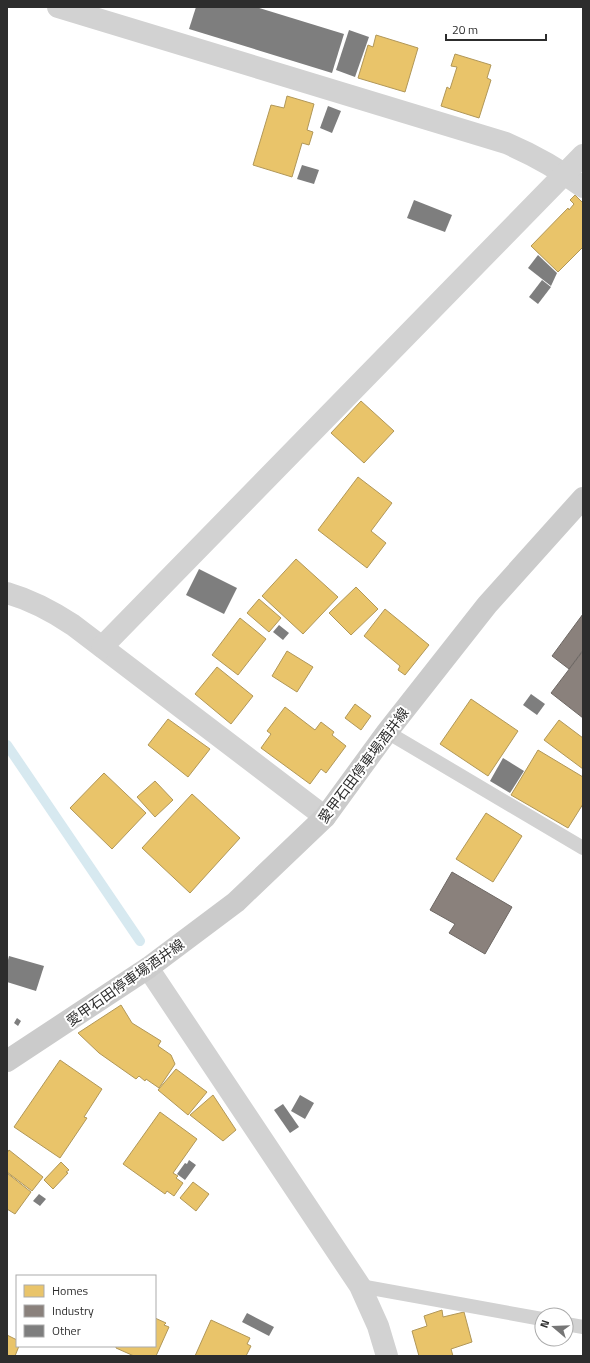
<svg xmlns="http://www.w3.org/2000/svg" width="590" height="1363" viewBox="0 0 590 1363" font-family="'Titillium Web','Noto Sans JP',sans-serif">
  <rect width="100%" height="100%" fill="#fff"/>
  <g fill="#e9c46a" stroke="#b19758">
    <polygon points="376,35 418,48 405,92 358,78 368,45 373,47"/>
    <polygon points="455,54 491,65 487,78 491,80 479,118 441,106 447,87 450,89 457,67 451,66"/>
    <polygon points="287,96 314,104 307,130 313,132 309,145 302,143 292,177 253,165 271,105 284,108"/>
    <polygon points="575,195 583,203 583,247 558,272 531,246 568,208 569,210 574,204 570,200"/>
    <polygon points="361,401 394,431 364,463 331,433"/>
    <polygon points="358,477 392,503 371,531 386,543 367,568 318,530"/>
    <polygon points="296,559 338,597 303,634 262,596"/>
    <polygon points="356,587 378,609 351,635 329,613"/>
    <polygon points="259,599 281,618 269,632 247,613"/>
    <polygon points="385,609 429,645 405,675 398,670 400,666 364,636"/>
    <polygon points="240,618 266,639 238,675 212,655"/>
    <polygon points="287,651 313,667 297,692 272,676"/>
    <polygon points="217,667 253,696 231,724 195,694"/>
    <polygon points="471,699 518,731 488,776 440,744"/>
    <polygon points="355,704 371,716 361,730 345,718"/>
    <polygon points="285,707 315,730 321,722 334,732 332,735 346,746 326,773 321,769 310,784 261,748 271,734 267,731"/>
    <polygon points="168,719 210,749 188,777 148,745"/>
    <polygon points="559,720 583,738 583,769 544,740"/>
    <polygon points="538,750 583,777 583,804 568,828 511,795"/>
    <polygon points="104,773 146,813 112,849 70,808"/>
    <polygon points="155,781 173,800 155,817 137,797"/>
    <polygon points="192,794 240,838 190,893 142,848"/>
    <polygon points="486,813 522,836 493,882 456,859"/>
    <polygon points="121,1005 132,1023 161,1041 158,1046 171,1055 175,1064 159,1088 146,1079 145,1081 139,1076 136,1079 99,1053 78,1033"/>
    <polygon points="60,1060 102,1089 84,1117 87,1118 60,1158 14,1127"/>
    <polygon points="176,1069 207,1092 188,1115 158,1090"/>
    <polygon points="213,1095 236,1130 223,1141 190,1115"/>
    <polygon points="160,1112 197,1139 173,1173 178,1176 176,1178 183,1183 174,1196 167,1191 165,1194 123,1164"/>
    <polygon points="9,1150 43,1177 32,1191 7,1172 7,1153"/>
    <polygon points="61,1162 69,1170 66,1172 68,1173 53,1189 44,1180"/>
    <polygon points="7,1173 31,1192 15,1214 7,1209"/>
    <polygon points="193,1182 209,1194 196,1211 180,1198"/>
    <polygon points="442,1310 443,1317 464,1312 472,1342 451,1349 453,1356 419,1356 412,1331 427,1326 424,1316"/>
    <polygon points="155,1318 166,1323 164,1325 169,1327 156,1356 134,1356 116,1348 116,1346 155,1346"/>
    <polygon points="211,1320 250,1338 247,1344 251,1346 246,1356 195,1356"/>
    <polygon points="7,1335 17,1340 17,1346 19,1346 15,1356 7,1356"/>
  </g>
  <g fill="#8a817c" stroke="#6e6864">
    <polygon points="583,614 583,650 569,669 552,656"/>
    <polygon points="583,651 583,718 551,693"/>
    <polygon points="452,872 512,907 485,954 449,933 455,924 430,910"/>
  </g>
  <g fill="none" stroke-linecap="round" stroke-linejoin="round">
    <polyline stroke="#d7e9f0" stroke-width="10" points="7,745 140,941"/>
  </g>
  <g fill="#7e7e7e">
    <polygon points="196,7 256,7 344,34 332,73 189,29"/>
    <polygon points="349,30 369,37 355,77 336,70"/>
    <polygon points="328,106 341,111 332,133 320,128"/>
    <polygon points="302,165 319,170 314,184 297,179"/>
    <polygon points="414,200 452,215 445,232 407,218"/>
    <polygon points="538,255 557,273 551,286 528,268"/>
    <polygon points="542,280 551,287 538,304 529,297"/>
    <polygon points="199,569 237,588 224,614 186,595"/>
    <polygon points="279,625 289,633 283,640 273,632"/>
    <polygon points="531,694 545,704 537,715 523,705"/>
    <polygon points="503,758 524,771 510,793 490,781"/>
    <polygon points="9,956 44,966 36,991 7,982 7,964"/>
    <polygon points="17,1018 21,1021 18,1026 14,1023"/>
    <polygon points="300,1095 314,1103 305,1119 291,1111"/>
    <polygon points="283,1104 299,1127 290,1133 274,1110"/>
    <polygon points="189,1160 196,1165 185,1180 177,1174 185,1163 187,1164"/>
    <polygon points="39,1194 46,1199 40,1206 33,1201"/>
    <polygon points="247,1313 274,1327 269,1336 242,1322"/>
  </g>
  <g fill="none" stroke-linecap="round" stroke-linejoin="round">
    <g stroke="#d2d2d2" stroke-width="14">
      <polyline points="387,732 583,848"/>
      <polyline points="360,1286 542,1319"/>
      <polyline points="566,1324 583,1327"/>
    </g>
    <g stroke="#d2d2d2" stroke-width="22">
      <path d="M58,7L506,143C534,155 559,169 583,187"/>
      <path d="M7,593C31,600 52,611 73,625L325,817"/>
      <polyline points="102,647 583,155"/>
      <polyline points="148,968 360,1286 378,1326 387,1356"/>
    </g>
    <polyline stroke="#cbcbcb" stroke-width="22" points="7,1061 148,968 236,902 325,817 387,732 487,605 583,498"/>
  </g>
  <g text-anchor="middle" dominant-baseline="central" stroke-width="4" stroke-linejoin="round" paint-order="stroke">
    <g font-size="14" fill="#2d2d2d" stroke="#fff">
      <text transform="translate(363 765) rotate(-53)">愛甲石田停車場酒井線</text>
      <text transform="translate(125 982) rotate(-35)">愛甲石田停車場酒井線</text>
    </g>
  </g>
  <rect width="590" height="1363" fill="none" stroke="#2d2d2d" stroke-width="16"/>
  <rect x="16" y="1275" width="140" height="72" fill="#ffffff" stroke="#ababab"/>
  <rect x="24" y="1285" width="20" height="12" fill="#e9c46a" stroke="#ababab"/>
  <text x="52" y="1295" font-size="12" fill="#2d2d2d">Homes</text>
  <rect x="24" y="1305" width="20" height="12" fill="#8a817c" stroke="#ababab"/>
  <text x="52" y="1315" font-size="12" fill="#2d2d2d">Industry</text>
  <rect x="24" y="1325" width="20" height="12" fill="#7e7e7e" stroke="#ababab"/>
  <text x="52" y="1335" font-size="12" fill="#2d2d2d">Other</text>
  <g transform="translate(554 1327) rotate(289)"><circle r="19" fill="#ffffff" stroke="#ababab"/>
  <path d="M0-3L7 15L0 10L-7 15Z" fill="#767676"/>
  <text y="-6" font-size="11" font-weight="bold" text-anchor="middle" fill="#2d2d2d">N</text>
  </g>
  <path d="M446 34v6h100v-6" fill="none" stroke="#2d2d2d" stroke-width="2"/>
  <text x="452" y="34" font-size="12" fill="#2d2d2d" stroke="#ffffff" stroke-width="3" paint-order="stroke">20 m</text>
</svg>
